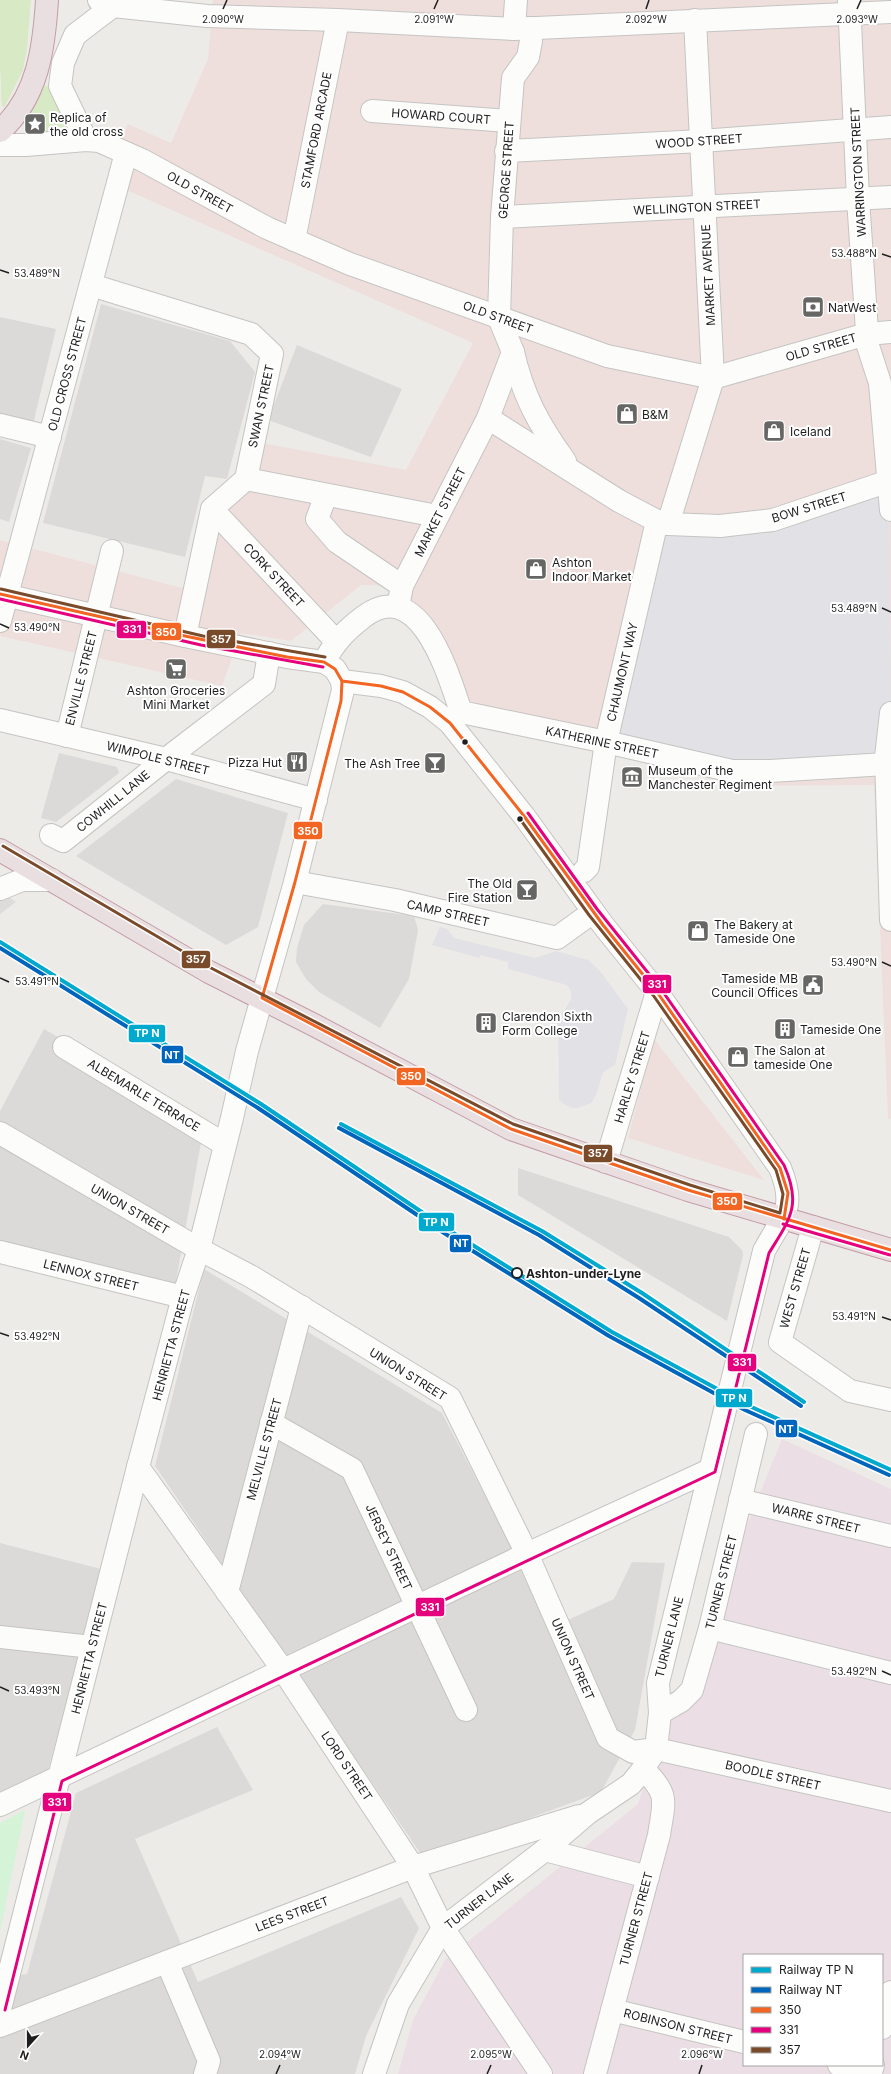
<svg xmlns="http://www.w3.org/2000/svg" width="891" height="2074" viewBox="0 0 891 2074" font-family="Inter,sans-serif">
  <rect width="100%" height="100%" fill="#edebe7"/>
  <g fill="#dcdad8">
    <polygon points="44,1029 205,1121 175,1286 0,1241 0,1111"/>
    <polygon points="204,1269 442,1413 527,1577 550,1628 614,1599 632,1562 665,1563 635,1730 601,1792 423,1857 155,1466"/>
    <polygon points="0,1543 101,1569 85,1635 45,1781 0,1800"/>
    <polygon points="217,1727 253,1790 135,1839 198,1982 401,1897 419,1928 366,2036 355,2074 0,2074 0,1978 27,1974 76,1793"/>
  </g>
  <g fill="#efdfdc">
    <polygon points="213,0 891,0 891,1119 888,1118 874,785 741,786 606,753 466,699 416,617 402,586 361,585 291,641 241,633 222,686 0,636 0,540 186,589 262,443 406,470 473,343 106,181 128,124 171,143 208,59"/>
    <polygon points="654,1039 764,1180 628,1138"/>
  </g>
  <path fill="#ebdfe5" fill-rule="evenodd" d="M782,1439L891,1489V2074H398L413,2020L445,1960L638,1804L656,1749ZM744,1955H882V2065H744Z"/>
  <g fill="#dbdad8">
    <polygon points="101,304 230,341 255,372 227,479 205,476 185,557 43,523"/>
    <polygon points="0,317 56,329 33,424 0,415"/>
    <polygon points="297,345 402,389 371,457 268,420"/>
    <polygon points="0,439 31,448 9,522 0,519"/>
    <polygon points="59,753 117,767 119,773 56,822 41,818"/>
    <polygon points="176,779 288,813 258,927 226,945 76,856"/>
    <polygon points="323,904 414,916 418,930 409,979 380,1028 319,992 306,979 296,962 297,948 304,925"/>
    <polygon points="518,1168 729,1237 742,1250 743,1255 727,1321 518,1195"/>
  </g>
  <g fill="#d8eac5">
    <path d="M0,0H31L27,49L23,70L5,106L3,107C0,103 2,79 0,71Z"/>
    <polygon points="43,86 52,86 54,99 70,131 38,137 36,133 42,124 31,112"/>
  </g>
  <polygon fill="#d5f3d6" points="25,1810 0,1932 0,1823"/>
  <g fill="#e2e1e6">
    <polygon points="889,481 891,713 886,757 770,780 606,742 657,521 720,526"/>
    <polygon points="440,927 447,929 454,938 535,958 556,951 588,960 600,971 628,1009 615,1065 603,1072 596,1095 591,1103 578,1108 572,1108 562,1103 559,1099 558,1015 565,1010 571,999 571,991 567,985 508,969 508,962 480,955 480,958 432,945"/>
  </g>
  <polygon fill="#dddcda" points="0,891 16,902 0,914"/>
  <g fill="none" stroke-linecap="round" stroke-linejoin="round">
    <g stroke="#c5c4c3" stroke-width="24">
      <g id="minor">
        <polyline points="99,0 113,6 207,16 338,20 514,29 891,12"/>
        <polyline points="849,0 858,199 868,346 880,383 891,510"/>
        <polyline points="514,29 516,0"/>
        <polyline points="372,111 509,121"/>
        <polyline points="86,140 60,86 63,63 75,35 113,6"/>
        <polyline points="0,145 26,145 86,140 99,141 142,160 267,228 350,264 607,356 713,378 867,334 891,332"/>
        <polyline points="506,151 701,141 891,127"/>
        <polyline points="502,217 891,197"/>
        <polyline points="294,240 338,20"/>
        <polyline points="91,285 251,334 272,354 246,479 212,509 185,636"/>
        <path d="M513,352C523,396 539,425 565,461"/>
        <polyline points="488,418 619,501 657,521 668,524 720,526 773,520 889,481"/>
        <polyline points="0,425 50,437"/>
        <polyline points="246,479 437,516"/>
        <polyline points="326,495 317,519 337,542 402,586"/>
        <polyline points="212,509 336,641"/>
        <polyline points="668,524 713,378 695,20"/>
        <polyline points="0,594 185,636 287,657 324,662 335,669 342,681 343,690 295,882 247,1051 232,1118 199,1249 183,1297 138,1467 0,2009"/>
        <polyline points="398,607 402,586 488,418 513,352 499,318 502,217 513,78 528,57 531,41 529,28"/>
        <polyline points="0,621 126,153"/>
        <path d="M324,662C335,642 344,632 362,618C419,573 448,673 461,712L450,722"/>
        <path d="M342,681L381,686L403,692L430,707L450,723L524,816L603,925L657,992L780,1168C797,1209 782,1217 764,1251L658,1683L660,1713L656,1749L643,1769L631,1784L588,1813L545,1850L443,1928L398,2004L374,2074"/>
        <polyline points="461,712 606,742 732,771 770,771 886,764"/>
        <polyline points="891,713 886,757 891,920"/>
        <polyline points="0,720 166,759 316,800"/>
        <polyline points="67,736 112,551"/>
        <polyline points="51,835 63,841 166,759 264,684 269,653"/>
        <polyline points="584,871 588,867 606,742 657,521"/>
        <polyline points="295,882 395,900 557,938 593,912"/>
        <polyline points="0,889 22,880 52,880"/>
        <polyline points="64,1047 224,1144"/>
        <polyline points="0,1133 199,1249 252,1277 450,1398 527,1554 608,1738 633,1752 656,1749 891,1801"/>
        <polyline points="606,1162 657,992"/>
        <polyline points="813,1227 780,1342 850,1391 891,1400"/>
        <polyline points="0,1252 183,1297"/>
        <polyline points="271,1423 352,1469 466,1710"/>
        <polyline points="138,1467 283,1670 413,1867 443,1928 541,2074"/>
        <polyline points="740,1500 891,1536"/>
        <polyline points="227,1592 302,1307"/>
        <polyline points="710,1628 891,1673"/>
        <polyline points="0,1637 92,1647"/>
        <polyline points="660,1713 681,1701 692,1690 710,1628 756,1434"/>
        <polyline points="0,1805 527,1554 710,1470"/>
        <polyline points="545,1850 648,1877"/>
        <polyline points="167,1962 209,2061 205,2074"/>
        <polyline points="612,2010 744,2042"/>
        <polyline points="0,2026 413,1867 579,1816"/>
        <polyline points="882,2028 891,1992"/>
        <polyline points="839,2065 871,2073 873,2065"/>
        <path d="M595,2074L659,1835C664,1801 670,1795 643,1769"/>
      </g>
    </g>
    <g stroke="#c39da7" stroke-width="24">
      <g id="highway">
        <path d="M0,131C38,97 44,48 47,0"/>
        <polyline points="0,850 209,972 314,1025 511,1129 688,1190 891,1250"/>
      </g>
    </g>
    <use href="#minor" stroke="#fcfcfb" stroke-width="22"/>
    <use href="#highway" stroke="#eadfe0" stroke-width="22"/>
    <g stroke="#fff" stroke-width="6">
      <g id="bus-1">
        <polyline points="0,594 185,636 287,657 324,662 335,669 342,681 341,701 295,882 262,998 511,1129 688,1190 891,1250"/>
        <polyline points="342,681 381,686 403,692 430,707 450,723 524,816 603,925 657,992 780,1168 788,1193 784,1219"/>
      </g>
    </g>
    <g stroke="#fff" stroke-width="6">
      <g id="bus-2">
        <polyline points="0,599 201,645 323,667"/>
        <polyline points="783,1224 890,1255"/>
        <path d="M5,2010L62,1781L715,1472L769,1253C790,1219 802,1205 784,1165L661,989L597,909L528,813"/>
      </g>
    </g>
    <g stroke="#fff" stroke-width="6">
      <g id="bus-3">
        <polyline points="1,589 203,636 325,657"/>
        <polyline points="3,846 211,968 513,1124 690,1185 780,1213 783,1194 776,1170 653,995 589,915 520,819"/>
      </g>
    </g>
    <use href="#bus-1" stroke="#f26522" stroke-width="3"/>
    <use href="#bus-2" stroke="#e5007d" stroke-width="3"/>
    <use href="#bus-3" stroke="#7a4b2a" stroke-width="3"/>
    <g stroke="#fff" stroke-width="7">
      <g id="rail-1">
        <polyline points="0,942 261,1104 447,1229 612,1332 747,1405 891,1470"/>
        <polyline points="341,1124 542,1231 642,1293 804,1402"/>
      </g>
    </g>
    <g stroke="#fff" stroke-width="7">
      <g id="rail-2">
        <polyline points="0,948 258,1108 444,1233 609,1336 745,1410 889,1475"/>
        <polyline points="339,1128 539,1235 639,1298 801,1406"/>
      </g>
    </g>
    <use href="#rail-1" stroke="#00a9ce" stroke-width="4"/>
    <use href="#rail-2" stroke="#0065bd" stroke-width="4"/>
  </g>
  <path fill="none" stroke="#1e1e1e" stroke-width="1.5" d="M223,9L227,0M434,9L438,0M646,9L649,0M857,9L861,0M882,254L891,257M0,270L9,273M882,608L891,612M0,624L9,628M882,962L891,966M0,978L9,982M882,1317L891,1320M0,1333L9,1336M882,1671L891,1675M0,1687L9,1691M276,2074L280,2065M487,2074L491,2065M699,2074L702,2065"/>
  <defs>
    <g id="sight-square" transform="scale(1.15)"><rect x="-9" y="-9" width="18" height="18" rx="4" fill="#666664" stroke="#fff"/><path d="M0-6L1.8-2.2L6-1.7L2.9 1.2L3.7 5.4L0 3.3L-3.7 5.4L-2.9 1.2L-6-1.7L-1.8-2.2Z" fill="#fff"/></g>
    <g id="bank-square" transform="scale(1.15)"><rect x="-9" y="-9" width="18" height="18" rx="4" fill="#666664" stroke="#fff"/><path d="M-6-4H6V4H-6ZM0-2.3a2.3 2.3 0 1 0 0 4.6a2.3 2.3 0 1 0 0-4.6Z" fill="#fff"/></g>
    <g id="shop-square" transform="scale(1.15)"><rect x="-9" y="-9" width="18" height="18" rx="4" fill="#666664" stroke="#fff"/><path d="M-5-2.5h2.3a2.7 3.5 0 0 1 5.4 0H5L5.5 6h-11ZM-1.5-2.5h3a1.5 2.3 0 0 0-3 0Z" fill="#fff"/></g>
    <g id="supermarket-square" transform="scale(1.15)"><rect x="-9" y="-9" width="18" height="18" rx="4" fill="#666664" stroke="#fff"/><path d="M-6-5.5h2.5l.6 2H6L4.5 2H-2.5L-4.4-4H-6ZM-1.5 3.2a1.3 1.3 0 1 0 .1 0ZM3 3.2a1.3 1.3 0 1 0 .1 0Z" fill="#fff"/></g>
    <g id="restaurant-square" transform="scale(1.15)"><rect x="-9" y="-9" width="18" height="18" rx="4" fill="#666664" stroke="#fff"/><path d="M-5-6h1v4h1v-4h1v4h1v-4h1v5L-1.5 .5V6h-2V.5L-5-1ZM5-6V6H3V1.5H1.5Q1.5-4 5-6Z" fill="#fff"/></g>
    <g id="bar-square" transform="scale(1.15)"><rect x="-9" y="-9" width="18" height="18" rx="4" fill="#666664" stroke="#fff"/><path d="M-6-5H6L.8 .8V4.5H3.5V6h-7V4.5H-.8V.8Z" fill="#fff"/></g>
    <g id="museum-square" transform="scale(1.15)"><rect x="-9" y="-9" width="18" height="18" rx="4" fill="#666664" stroke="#fff"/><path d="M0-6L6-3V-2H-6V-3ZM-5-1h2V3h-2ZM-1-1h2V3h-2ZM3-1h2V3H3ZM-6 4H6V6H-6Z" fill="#fff"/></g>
    <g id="civic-square" transform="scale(1.15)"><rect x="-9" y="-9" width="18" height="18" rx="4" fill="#666664" stroke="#fff"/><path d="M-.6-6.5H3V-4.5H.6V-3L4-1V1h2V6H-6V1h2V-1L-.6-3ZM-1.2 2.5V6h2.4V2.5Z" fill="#fff"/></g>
    <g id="building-square" transform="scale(1.15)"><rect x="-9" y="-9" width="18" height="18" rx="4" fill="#666664" stroke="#fff"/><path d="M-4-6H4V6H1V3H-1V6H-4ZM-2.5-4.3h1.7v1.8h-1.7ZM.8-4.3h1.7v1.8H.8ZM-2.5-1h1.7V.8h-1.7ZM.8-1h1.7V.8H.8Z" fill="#fff"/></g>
  </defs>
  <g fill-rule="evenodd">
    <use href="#sight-square" x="35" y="124"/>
    <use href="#bank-square" x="813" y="307"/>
    <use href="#shop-square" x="627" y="414"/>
    <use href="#shop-square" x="774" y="431"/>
    <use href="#shop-square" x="536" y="569"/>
    <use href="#supermarket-square" x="176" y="669"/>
    <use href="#restaurant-square" x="297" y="762"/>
    <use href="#bar-square" x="435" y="763"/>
    <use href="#museum-square" x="632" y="777"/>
    <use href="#bar-square" x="527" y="890"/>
    <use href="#shop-square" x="698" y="931"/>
    <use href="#civic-square" x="813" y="985"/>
    <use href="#building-square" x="486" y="1023"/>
    <use href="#building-square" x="785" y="1029"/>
    <use href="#shop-square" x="738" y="1057"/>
  </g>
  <g fill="#1e1e1e" stroke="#fff" stroke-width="1.5">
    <circle cx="465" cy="742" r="3.5"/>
    <circle cx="520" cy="819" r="3.5"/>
  </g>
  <circle fill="#fff" stroke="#1e1e1e" stroke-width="2" cx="517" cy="1273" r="5"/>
  <g text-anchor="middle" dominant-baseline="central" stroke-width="4" stroke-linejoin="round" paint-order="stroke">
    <g font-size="12" fill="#1e1e1e" stroke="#fff">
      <text transform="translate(441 116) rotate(4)">HOWARD COURT</text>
      <text transform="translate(316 130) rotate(-79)">STAMFORD ARCADE</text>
      <text transform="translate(699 141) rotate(-4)">WOOD STREET</text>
      <text transform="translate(506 170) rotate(-86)">GEORGE STREET</text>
      <text transform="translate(858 172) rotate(-93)">WARRINGTON STREET</text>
      <text transform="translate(200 192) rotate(29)">OLD STREET</text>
      <text transform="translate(697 207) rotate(-3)">WELLINGTON STREET</text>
      <text transform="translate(708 275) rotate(-93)">MARKET AVENUE</text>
      <text transform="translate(498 317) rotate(20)">OLD STREET</text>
      <text transform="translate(821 347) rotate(-16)">OLD STREET</text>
      <text transform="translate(67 374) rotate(-75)">OLD CROSS STREET</text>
      <text transform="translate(261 406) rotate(-78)">SWAN STREET</text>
      <text transform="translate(809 507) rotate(-17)">BOW STREET</text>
      <text transform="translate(440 512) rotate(-63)">MARKET STREET</text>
      <text transform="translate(274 575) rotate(47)">CORK STREET</text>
      <text transform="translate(622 672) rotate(-77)">CHAUMONT WAY</text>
      <text transform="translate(81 678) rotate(-76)">ENVILLE STREET</text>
      <text transform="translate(602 742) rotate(12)">KATHERINE STREET</text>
      <text transform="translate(158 758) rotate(14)">WIMPOLE STREET</text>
      <text transform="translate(113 801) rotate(-39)">COWHILL LANE</text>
      <text transform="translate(448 913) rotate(13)">CAMP STREET</text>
      <text transform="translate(632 1077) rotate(-73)">HARLEY STREET</text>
      <text transform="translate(144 1095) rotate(31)">ALBEMARLE TERRACE</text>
      <text transform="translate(130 1209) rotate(30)">UNION STREET</text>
      <text transform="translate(91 1275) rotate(14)">LENNOX STREET</text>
      <text transform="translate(795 1288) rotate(-74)">WEST STREET</text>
      <text transform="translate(171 1345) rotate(-75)">HENRIETTA STREET</text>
      <text transform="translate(408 1374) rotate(32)">UNION STREET</text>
      <text transform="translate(264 1449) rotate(-75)">MELVILLE STREET</text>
      <text transform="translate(816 1518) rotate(14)">WARRE STREET</text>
      <text transform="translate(389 1547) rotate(65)">JERSEY STREET</text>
      <text transform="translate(721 1582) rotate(-76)">TURNER STREET</text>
      <text transform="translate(669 1637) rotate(-76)">TURNER LANE</text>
      <text transform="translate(89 1658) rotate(-76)">HENRIETTA STREET</text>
      <text transform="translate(573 1659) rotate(66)">UNION STREET</text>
      <text transform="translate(347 1766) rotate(56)">LORD STREET</text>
      <text transform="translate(773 1775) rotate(13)">BOODLE STREET</text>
      <text transform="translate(479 1901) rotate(-38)">TURNER LANE</text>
      <text transform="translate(292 1914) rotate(-21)">LEES STREET</text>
      <text transform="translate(636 1919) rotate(-75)">TURNER STREET</text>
      <text transform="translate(678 2026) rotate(14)">ROBINSON STREET</text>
    </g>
    <g font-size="12" fill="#1e1e1e" stroke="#fff" text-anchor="start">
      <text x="50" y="117">Replica of<tspan x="50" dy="14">the old cross</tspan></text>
      <text x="828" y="307">NatWest</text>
      <text x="642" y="414">B&amp;M</text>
      <text x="790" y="431">Iceland</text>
      <text x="552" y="562">Ashton<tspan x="552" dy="14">Indoor Market</tspan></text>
      <text x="176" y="690" text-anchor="middle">Ashton Groceries<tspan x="176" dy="14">Mini Market</tspan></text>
      <text x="282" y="762" text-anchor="end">Pizza Hut</text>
      <text x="420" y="763" text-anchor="end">The Ash Tree</text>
      <text x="648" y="770">Museum of the<tspan x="648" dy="14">Manchester Regiment</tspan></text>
      <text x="512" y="883" text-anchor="end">The Old<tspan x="512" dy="14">Fire Station</tspan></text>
      <text x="714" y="924">The Bakery at<tspan x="714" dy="14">Tameside One</tspan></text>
      <text x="798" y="978" text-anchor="end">Tameside MB<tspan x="798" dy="14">Council Offices</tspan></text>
      <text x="502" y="1016">Clarendon Sixth<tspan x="502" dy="14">Form College</tspan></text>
      <text x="800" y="1029">Tameside One</text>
      <text x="754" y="1050">The Salon at<tspan x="754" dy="14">tameside One</tspan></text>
    </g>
    <g font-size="12" font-weight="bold" fill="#1e1e1e" stroke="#fff" text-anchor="start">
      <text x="526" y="1273">Ashton-under-Lyne</text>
    </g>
  </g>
  <g font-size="10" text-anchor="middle" fill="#1e1e1e" stroke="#fff" stroke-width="4" stroke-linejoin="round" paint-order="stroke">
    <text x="223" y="23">2.090°W</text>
    <text x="434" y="23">2.091°W</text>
    <text x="646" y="23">2.092°W</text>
    <text x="857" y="23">2.093°W</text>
    <text x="854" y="257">53.488°N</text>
    <text x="37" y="277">53.489°N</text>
    <text x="854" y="612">53.489°N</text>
    <text x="37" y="631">53.490°N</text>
    <text x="854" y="966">53.490°N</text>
    <text x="37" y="985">53.491°N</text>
    <text x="854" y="1320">53.491°N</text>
    <text x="37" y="1340">53.492°N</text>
    <text x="854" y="1675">53.492°N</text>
    <text x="37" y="1694">53.493°N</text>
    <text x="280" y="2058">2.094°W</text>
    <text x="491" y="2058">2.095°W</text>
    <text x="702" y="2058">2.096°W</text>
  </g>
  <g stroke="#fff" stroke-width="1.5">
    <rect x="116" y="620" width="31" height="19" rx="4" fill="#e5007d"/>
    <rect x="151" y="622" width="31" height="19" rx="4" fill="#f26522"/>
    <rect x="206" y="629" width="30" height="20" rx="4" fill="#7a4b2a"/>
    <rect x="293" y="821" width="30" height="19" rx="4" fill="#f26522"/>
    <rect x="181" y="950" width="30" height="19" rx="4" fill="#7a4b2a"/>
    <rect x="642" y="974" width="30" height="20" rx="4" fill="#e5007d"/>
    <rect x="128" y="1024" width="38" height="19" rx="4" fill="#00a9ce"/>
    <rect x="161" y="1045" width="23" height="19" rx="4" fill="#0065bd"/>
    <rect x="396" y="1067" width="30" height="19" rx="4" fill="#f26522"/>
    <rect x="583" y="1144" width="30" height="19" rx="4" fill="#7a4b2a"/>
    <rect x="712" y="1192" width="31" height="19" rx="4" fill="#f26522"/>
    <rect x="418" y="1212" width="37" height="20" rx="4" fill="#00a9ce"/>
    <rect x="449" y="1234" width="23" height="19" rx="4" fill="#0065bd"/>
    <rect x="727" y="1353" width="30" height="19" rx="4" fill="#e5007d"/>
    <rect x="715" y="1388" width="38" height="20" rx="4" fill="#00a9ce"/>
    <rect x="775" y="1419" width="23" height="19" rx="4" fill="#0065bd"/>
    <rect x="415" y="1597" width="30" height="20" rx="4" fill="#e5007d"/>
    <rect x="42" y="1792" width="30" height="20" rx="4" fill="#e5007d"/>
  </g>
  <g font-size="11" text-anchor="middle" font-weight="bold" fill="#fff">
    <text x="132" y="633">331</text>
    <text x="166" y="636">350</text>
    <text x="221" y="643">357</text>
    <text x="308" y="835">350</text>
    <text x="196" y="963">357</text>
    <text x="657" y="988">331</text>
    <text x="147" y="1037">TP N</text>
    <text x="172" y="1059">NT</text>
    <text x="411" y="1080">350</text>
    <text x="598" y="1157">357</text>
    <text x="727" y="1205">350</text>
    <text x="436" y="1226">TP N</text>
    <text x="461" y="1247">NT</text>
    <text x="742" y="1366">331</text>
    <text x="734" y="1402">TP N</text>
    <text x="786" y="1433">NT</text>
    <text x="430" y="1611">331</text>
    <text x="57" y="1806">331</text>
  </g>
  <rect x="743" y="1954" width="140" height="112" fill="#ffffff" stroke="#a5a5a5"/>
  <rect x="751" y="1967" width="20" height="6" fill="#00a9ce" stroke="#a5a5a5"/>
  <text x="779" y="1974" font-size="12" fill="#1e1e1e">Railway TP N</text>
  <rect x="751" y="1987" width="20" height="6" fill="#0065bd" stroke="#a5a5a5"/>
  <text x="779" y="1994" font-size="12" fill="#1e1e1e">Railway NT</text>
  <rect x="751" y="2007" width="20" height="6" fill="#f26522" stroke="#a5a5a5"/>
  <text x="779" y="2014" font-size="12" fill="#1e1e1e">350</text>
  <rect x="751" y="2027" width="20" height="6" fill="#e5007d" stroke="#a5a5a5"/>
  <text x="779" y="2034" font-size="12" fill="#1e1e1e">331</text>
  <rect x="751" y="2047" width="20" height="6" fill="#7a4b2a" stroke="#a5a5a5"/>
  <text x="779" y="2054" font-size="12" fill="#1e1e1e">357</text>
  <g transform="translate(28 2046) rotate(201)" stroke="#ffffff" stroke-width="3" paint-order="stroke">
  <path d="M0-3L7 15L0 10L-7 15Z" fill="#1e1e1e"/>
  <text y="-6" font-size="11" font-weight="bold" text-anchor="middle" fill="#1e1e1e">N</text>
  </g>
</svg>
